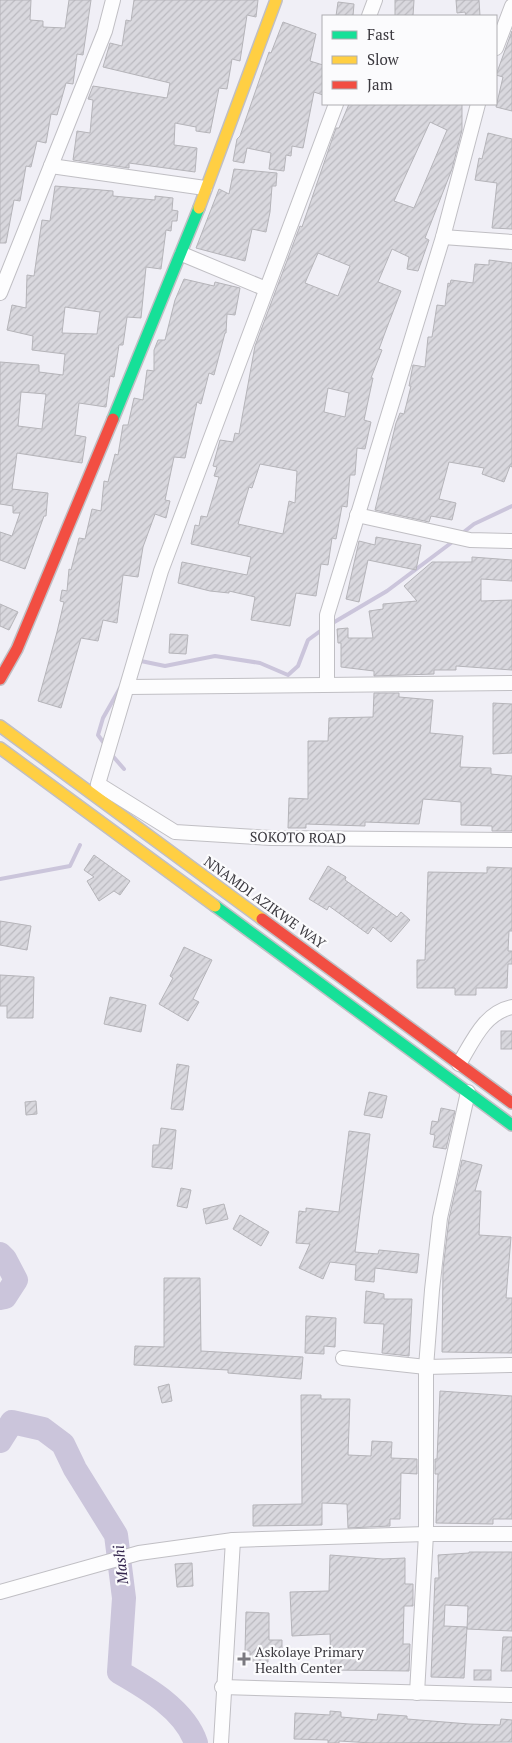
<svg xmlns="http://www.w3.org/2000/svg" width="512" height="1743" viewBox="0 0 512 1743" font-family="'PT Serif',serif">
  <defs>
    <pattern id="building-hatch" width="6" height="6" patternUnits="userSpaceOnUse" patternTransform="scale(1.25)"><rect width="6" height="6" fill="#d9d8de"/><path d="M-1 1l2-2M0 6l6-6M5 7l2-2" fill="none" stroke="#bbbac0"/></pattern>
  </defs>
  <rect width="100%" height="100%" fill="#f0eff6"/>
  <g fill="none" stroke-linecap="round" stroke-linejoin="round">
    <g stroke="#cbc5db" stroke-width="4">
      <polyline points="460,535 474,524 512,506"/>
      <polyline points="331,624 387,591 455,540"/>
      <polyline points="136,660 165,666 215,656 260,663 288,675 298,666 308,640 323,629"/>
      <polyline points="106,746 98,735 103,718 120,688"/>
      <polyline points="111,754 124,769"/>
      <polyline points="0,879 70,866 80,845"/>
    </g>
    <g stroke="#cbc5db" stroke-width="24">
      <polyline points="0,1254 5,1259 16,1280 5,1297 0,1298"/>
      <path d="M0,1441L12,1422L43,1429L63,1444L75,1469L116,1535L124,1598L119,1672C147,1688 185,1710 196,1743"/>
    </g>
  </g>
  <g fill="url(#building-hatch)" stroke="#b5b4b9" fill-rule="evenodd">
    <polygon points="0,0 31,0 30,20 43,21 43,27 65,28 69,0 91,0 83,55 77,54 73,84 66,83 57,115 51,114 46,143 37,141 31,167 26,166 20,201 14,200 6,243 0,243"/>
    <polygon points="134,0 258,0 256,17 247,15 240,61 232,59 227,89 219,88 210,133 196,131 196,127 175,123 174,145 197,148 195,172 129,163 129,168 73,160 77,131 90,133 93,100 88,99 93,86 167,98 170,83 103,67 110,43 122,46 126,20 131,21"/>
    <polygon points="395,0 414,0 413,16 395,16"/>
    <polygon points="456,0 479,0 480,16 466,16 465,12 457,13"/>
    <polygon points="338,2 354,4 353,16 336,16"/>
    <polygon points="283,22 316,34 310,61 323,65 323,95 314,92 303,148 292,146 291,156 286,155 284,171 269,169 271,153 247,148 244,163 233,161 237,139 240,136 269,52 271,53"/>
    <polygon points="512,31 512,111 496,107 503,77 496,75"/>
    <path d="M349,104H462V130L452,169L425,238L429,240L418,271L407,269L409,257L392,249L378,282L401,291L386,330L379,349L382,350L371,378H373L364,420L371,422L365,449L357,448L355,475H350L347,507L342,506L336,539L332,538L328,565L321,564L316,596L296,593L290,626L251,620L255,597L229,591V593L210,591L178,583L182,562L247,575L251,557L191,544L195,525L199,526L201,516L207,517L219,477L214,476L217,467L213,466L220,440L233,442L235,433L239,434L255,346L300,226L302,227L336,128H339ZM430,122L447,130L414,208L394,201ZM318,253L350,266L338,296L305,283ZM328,388L349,393L345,417L324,412ZM260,464L297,471L295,503L289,501L283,534L238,524L249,487L252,488Z"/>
    <polygon points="488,133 512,139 512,229 492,228 497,183 475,180 479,158 482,159"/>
    <polygon points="234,169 277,173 276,186 272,186 270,212 266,232 252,229 245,261 196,248 219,189 229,194"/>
    <path d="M55,186L113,191V196L155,200V196L173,198L172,210L178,211L177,221H172L171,231L166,230L161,269L146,267L141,318L127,317L123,345H119L114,377L110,376L106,407L79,403L75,435L86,437L82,463L17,453L12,489L48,493L46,516H44L25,569L0,560V532L12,536L20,513H13V506L0,504V362L39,365V372L63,375L65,354L32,350L33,336L7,330L12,305L26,308L27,275L34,276L42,220L50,221ZM65,307L100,312L97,334L62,333ZM21,392L46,394L42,429L18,426Z"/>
    <polygon points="489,260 512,263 512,467 510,466 504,482 482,474 484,468 449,462 439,499 456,503 452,520 431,516 429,522 375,510 396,423 400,413 404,414 411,386 409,386 413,365 425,367 428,337 432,337 437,305 445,306 448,283 450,284 451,280 473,283 475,264 489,265"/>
    <polygon points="184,279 214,286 215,282 240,288 235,315 227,314 226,333 225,333 214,375 209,373 201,404 197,402 185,458 174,457 165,500 170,501 166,518 155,514 143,547 138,577 123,575 117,623 103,620 98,641 81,638 61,708 38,701 57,632 64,602 60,601 62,590 67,591 69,569 71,570 79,538 85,539 92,509 101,511 104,481 108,482 115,454 118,455 123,425 128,425 134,398 143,400 147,370 154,371 154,350 158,340 165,340 175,300"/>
    <polygon points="376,537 421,545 416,570 368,560 359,602 346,599 359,541 375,545"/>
    <polygon points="472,557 512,560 512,581 481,579 481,601 512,600 512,670 456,666 456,670 434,670 434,674 374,676 374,671 341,667 341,643 338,643 337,629 348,628 348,638 373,638 369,611 383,609 383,604 417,601 404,586 432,562 472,562"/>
    <polygon points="0,604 18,612 9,630 0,626"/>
    <polygon points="170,634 188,635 186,654 169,653"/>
    <polygon points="374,693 399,693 399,697 433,700 430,733 463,736 460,767 491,768 491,774 512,776 512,831 492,831 492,826 461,825 461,802 423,799 419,824 365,822 365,826 306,824 306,828 288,828 289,798 308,799 308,741 328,741 329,718 373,717"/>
    <polygon points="493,703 512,704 512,753 493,754"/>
    <polygon points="94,855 130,881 120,895 114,891 99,901 87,881 94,877 84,870"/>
    <polygon points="328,866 346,877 345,880 397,917 401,912 410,920 391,942 373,927 368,934 329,906 327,910 309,899"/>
    <polygon points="487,867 512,868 512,931 509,931 508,951 512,951 512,964 508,964 507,988 476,988 476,995 455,995 455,988 417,988 417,960 425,960 428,872 487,873"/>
    <polygon points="0,921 31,926 27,950 0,945"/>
    <polygon points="184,947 212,960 193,999 199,1002 188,1021 159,1004 173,978 170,976"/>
    <polygon points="0,975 34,977 33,1018 7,1018 7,1006 0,1006"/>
    <polygon points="110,997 146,1005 141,1032 104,1024"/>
    <rect x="501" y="1031" width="11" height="18"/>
    <polygon points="177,1064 189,1066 183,1110 171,1109"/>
    <polygon points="369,1092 387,1096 382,1118 364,1115"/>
    <polygon points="36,1101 37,1114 26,1115 25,1102"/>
    <polygon points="441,1108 455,1111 446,1149 433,1147 435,1135 430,1134 432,1121 438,1122"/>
    <polygon points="161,1128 176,1130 172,1169 152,1167 153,1145 159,1145"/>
    <polygon points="349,1131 370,1134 355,1252 378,1254 379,1250 419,1254 417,1273 375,1268 374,1282 355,1280 356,1265 330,1262 323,1279 299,1268 310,1244 296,1243 299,1211 306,1212 306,1208 339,1212"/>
    <polygon points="462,1160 482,1165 475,1191 481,1191 479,1235 511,1237 506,1298 512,1298 512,1353 442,1352 443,1269 449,1219"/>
    <polygon points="181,1188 191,1190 187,1208 177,1206"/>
    <polygon points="224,1204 228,1219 206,1224 203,1209"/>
    <polygon points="240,1215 269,1232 261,1246 233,1229"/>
    <polygon points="164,1278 200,1278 201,1351 303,1357 301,1379 228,1373 228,1370 134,1365 135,1346 164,1347"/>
    <polygon points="366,1291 384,1294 384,1299 412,1299 409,1356 382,1353 384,1324 364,1323"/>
    <polygon points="306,1316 336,1318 335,1347 324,1346 324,1354 305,1353"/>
    <polygon points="169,1384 172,1401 162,1403 158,1387"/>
    <polygon points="440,1391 512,1396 512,1519 493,1519 493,1524 436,1523 438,1474 435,1474 435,1459 437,1459"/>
    <polygon points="301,1395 321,1395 321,1399 350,1399 348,1455 371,1456 372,1441 392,1442 391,1458 417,1459 417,1474 401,1473 400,1519 390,1519 390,1526 348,1528 347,1504 322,1503 322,1525 253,1526 253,1505 302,1504"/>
    <polygon points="469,1552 512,1552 512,1631 467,1629 468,1606 445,1605 444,1626 467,1627 464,1678 431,1677 435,1578 439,1578 438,1555 469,1553"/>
    <polygon points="330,1555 383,1559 405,1558 405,1584 413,1584 413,1606 404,1606 403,1644 410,1644 409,1671 331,1670 330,1634 292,1636 290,1592 329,1591"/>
    <polygon points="192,1563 193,1586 177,1587 175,1564"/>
    <polygon points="246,1612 269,1613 269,1640 282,1640 282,1654 268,1655 268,1662 250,1661 250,1651 245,1651"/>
    <polygon points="503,1637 512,1637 512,1671 501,1671"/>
    <rect x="474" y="1670" width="17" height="10"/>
    <polygon points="330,1711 341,1712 341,1717 377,1720 378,1714 407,1716 407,1719 469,1724 500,1725 501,1719 512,1720 512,1742 372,1743 339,1741 339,1743 328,1743 328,1740 294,1739 295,1713 330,1715"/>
  </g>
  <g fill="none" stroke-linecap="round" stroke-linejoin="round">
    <g stroke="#c0bfc4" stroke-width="16">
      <g id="street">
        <polyline points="369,16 375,0"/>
        <polyline points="496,48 512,6"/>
        <polyline points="336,104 161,571 98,784 175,832 271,838 512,840"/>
        <polyline points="51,166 205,188"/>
        <polyline points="443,237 512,242"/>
        <polyline points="182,254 266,289"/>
        <polyline points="0,293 105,31 113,0"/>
        <polyline points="357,515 470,540 512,541"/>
        <polyline points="327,684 327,615 443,237 478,104"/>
        <polyline points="128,687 512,683"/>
        <path d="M459,1064C473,1041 484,1013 512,1007"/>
        <polyline points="343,1358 426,1367 512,1365"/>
        <polyline points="233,1540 426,1534 512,1534"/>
        <polyline points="0,1592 139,1553 233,1540 221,1743"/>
        <polyline points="222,1687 512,1695"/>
        <polyline points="417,1693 426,1534 426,1367 432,1290 440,1218 468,1092"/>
      </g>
    </g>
    <g stroke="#c0bfc4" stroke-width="14">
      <g id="fast">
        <polyline points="113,419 199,208"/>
        <polyline points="215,906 512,1125"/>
      </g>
    </g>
    <g stroke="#c0bfc4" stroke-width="14">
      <g id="slow">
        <polyline points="199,208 276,0"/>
        <polyline points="0,726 262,919"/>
        <polyline points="0,748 215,906"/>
      </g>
    </g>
    <g stroke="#c0bfc4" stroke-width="14">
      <g id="jam">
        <polyline points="0,679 17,649 113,419"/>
        <polyline points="262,919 512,1103"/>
      </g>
    </g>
    <use href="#street" stroke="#fdfdfe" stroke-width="14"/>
    <use href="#fast" stroke="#16e098" stroke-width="11"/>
    <use href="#slow" stroke="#ffcf43" stroke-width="11"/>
    <use href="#jam" stroke="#f24e42" stroke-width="11"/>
  </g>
  <path fill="#7a797f" stroke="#fbfbfd" stroke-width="2" d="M241.5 1651.5h5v5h5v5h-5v5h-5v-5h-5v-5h5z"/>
  <g text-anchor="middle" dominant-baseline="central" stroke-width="4.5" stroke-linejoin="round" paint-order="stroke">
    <g font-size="14" fill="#3b393f" stroke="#fbfbfd">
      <text transform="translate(298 837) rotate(1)">SOKOTO ROAD</text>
      <text transform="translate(265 902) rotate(36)">NNAMDI AZIKWE WAY</text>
    </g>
    <g font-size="14" fill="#3b393f" stroke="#fbfbfd" text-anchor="start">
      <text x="255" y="1651">Askolaye Primary<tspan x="255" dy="16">Health Center</tspan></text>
    </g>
    <g font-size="15" font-style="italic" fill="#33254d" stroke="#fbfbfd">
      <text transform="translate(120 1565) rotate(-97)">Mashi</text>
    </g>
  </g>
  <rect x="322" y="15" width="175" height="90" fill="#fbfbfd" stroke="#aeadb1"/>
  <rect x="332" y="31" width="25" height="8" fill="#16e098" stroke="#aeadb1"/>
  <text x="367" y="40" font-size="15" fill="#3b393f">Fast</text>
  <rect x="332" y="56" width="25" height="8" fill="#ffcf43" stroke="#aeadb1"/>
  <text x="367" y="65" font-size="15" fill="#3b393f">Slow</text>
  <rect x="332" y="81" width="25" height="8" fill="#f24e42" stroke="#aeadb1"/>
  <text x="367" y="90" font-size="15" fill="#3b393f">Jam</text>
</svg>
